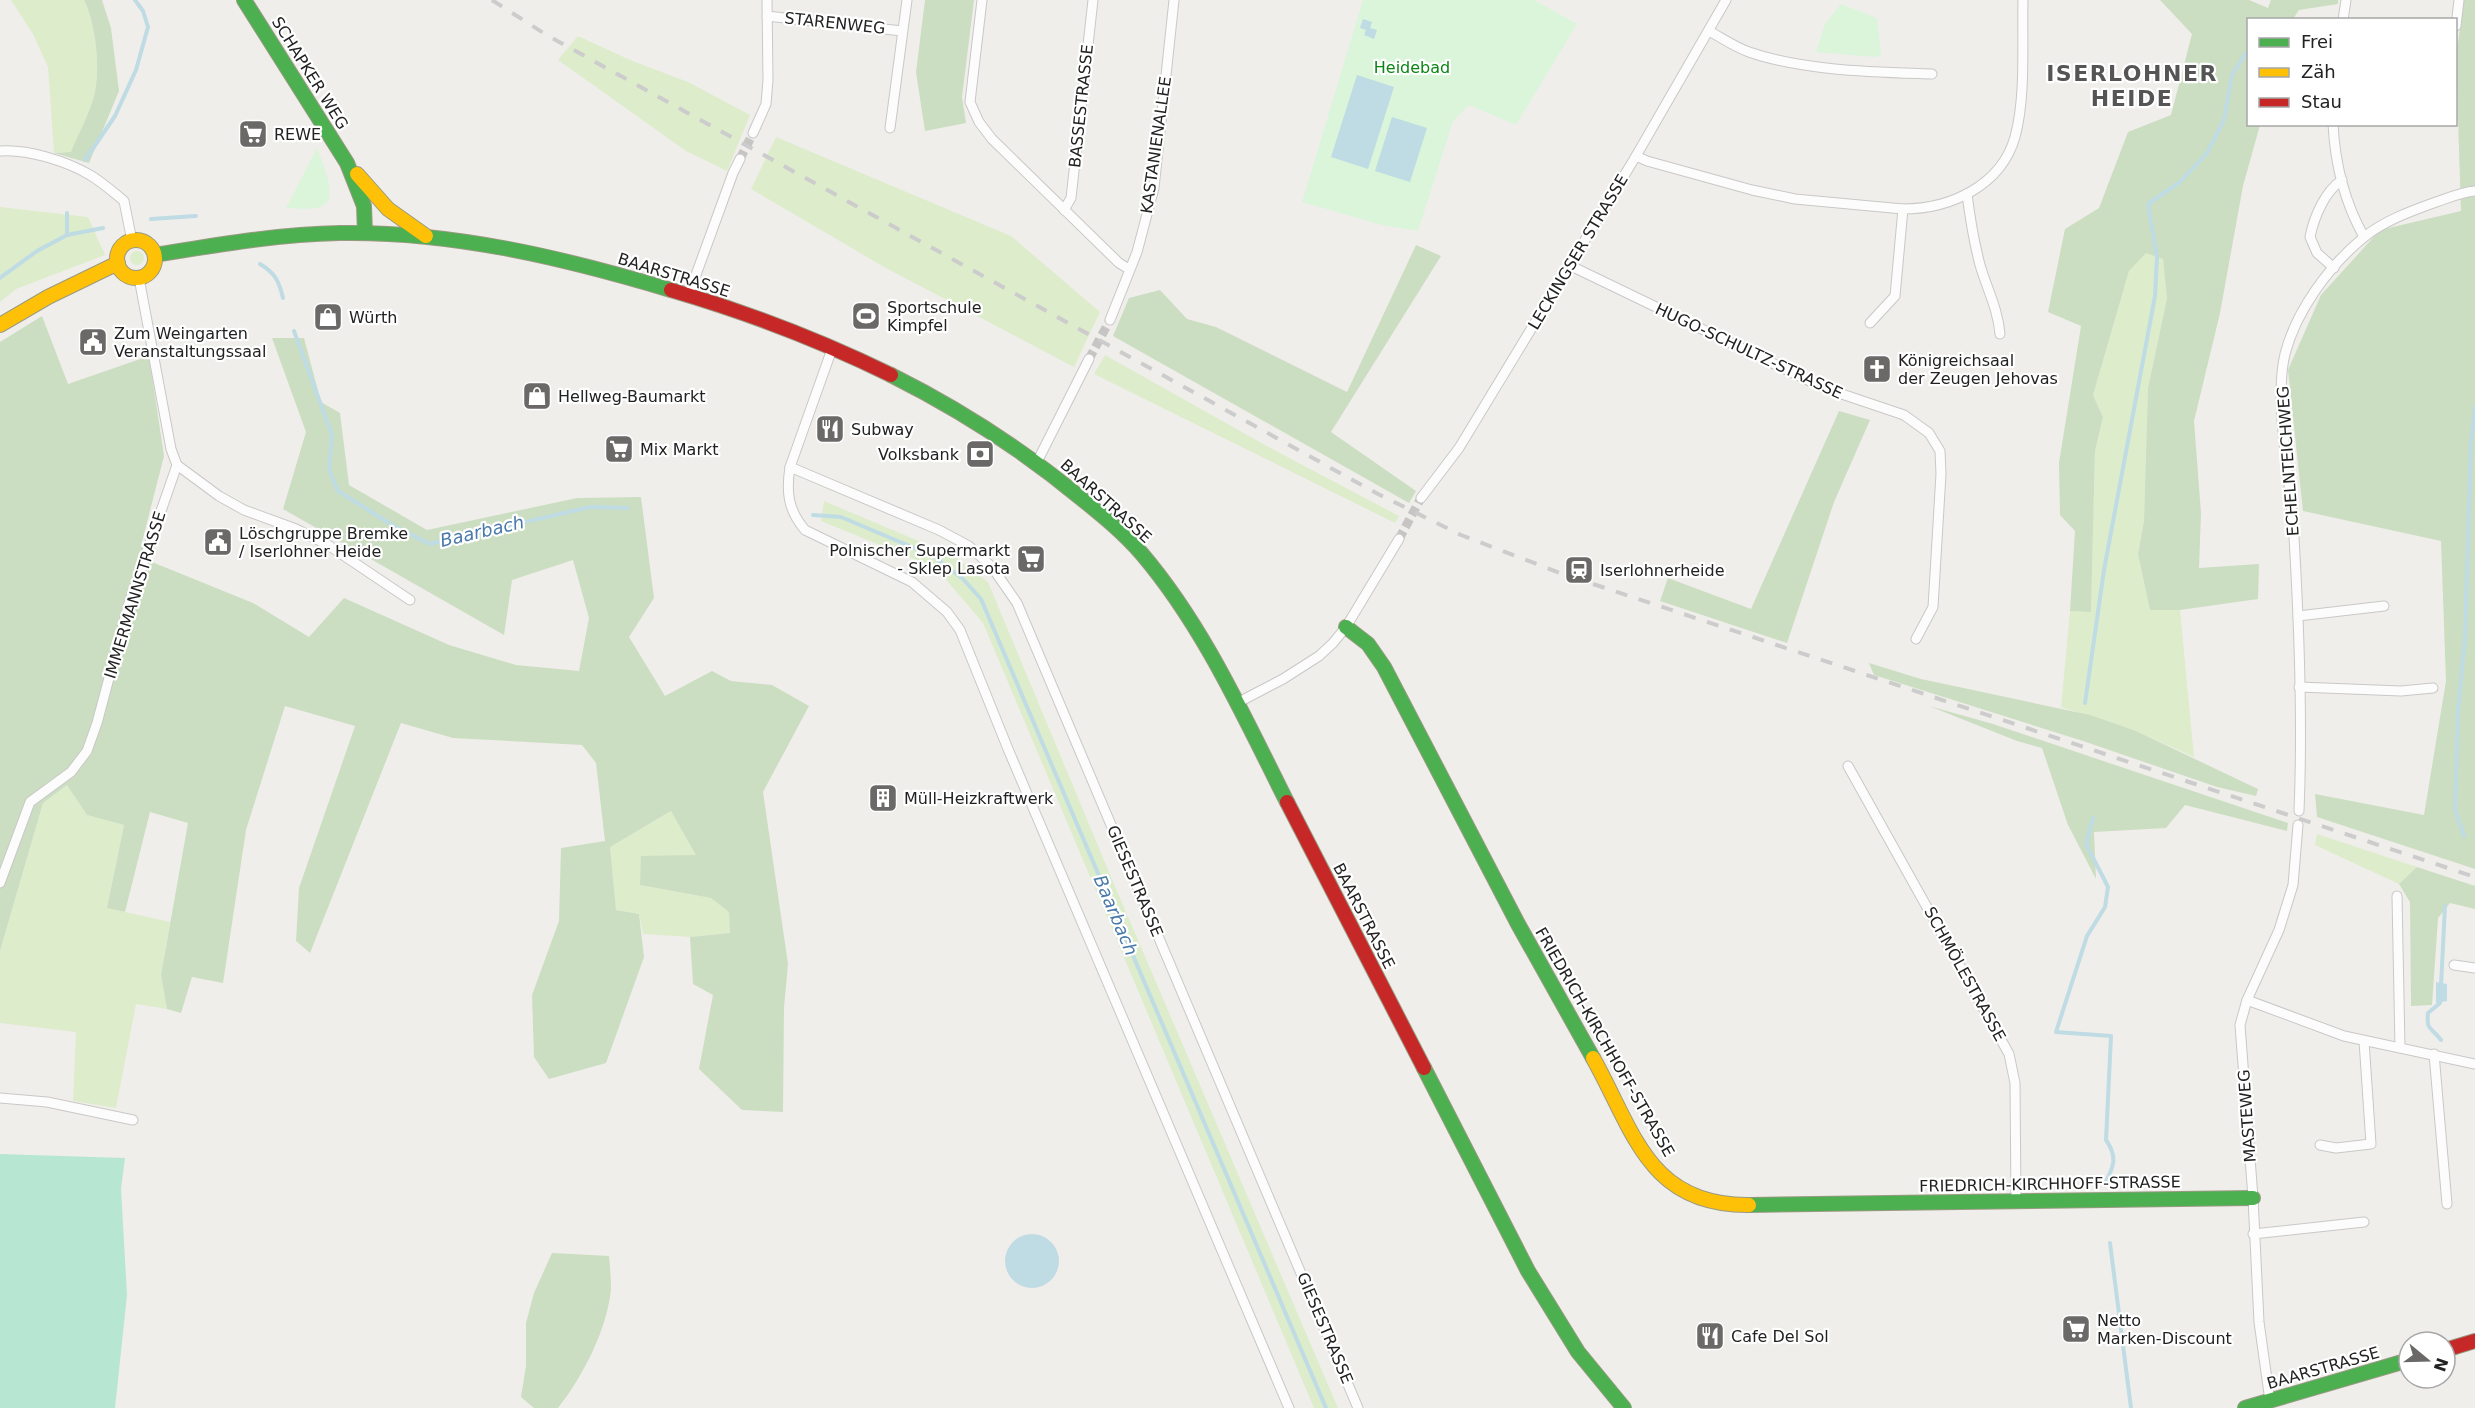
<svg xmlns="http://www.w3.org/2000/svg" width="2475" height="1408" viewBox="0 0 2475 1408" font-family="'DejaVu Sans',sans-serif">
  <rect width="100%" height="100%" fill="#f0eeeb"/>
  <g fill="#ddeccb">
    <path d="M11,0H84C96,24 101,70 94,96C89,115 78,134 71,152L54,153L48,67L33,34Z"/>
    <polygon points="578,36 630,60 688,82 750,115 727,171 686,151 558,60"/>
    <polygon points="776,137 1011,236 1100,312 1074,367 884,267 751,189"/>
    <polygon points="0,207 88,217 105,255 16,289 0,302"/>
    <circle cx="137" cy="258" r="7"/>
    <polygon points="2146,252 2163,259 2167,298 2148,388 2144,521 2138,554 2150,610 2180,610 2194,757 2136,731 2061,707 2070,611 2091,612 2095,451 2103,417 2093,395 2129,271"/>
    <polygon points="1105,355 1265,445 1399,516 1395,523 1094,374"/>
    <polygon points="824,501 954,556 988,582 1111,877 1338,1408 1314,1408 983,623 936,568 821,521"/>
    <polygon points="67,785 87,815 124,825 107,908 170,922 161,975 167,1009 136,1004 116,1108 73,1101 76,1032 0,1023 0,951 43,803"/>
    <polygon points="671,811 697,855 640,885 711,898 729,912 730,933 690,937 643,934 639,914 616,910 610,847"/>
    <polygon points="2317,834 2417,867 2399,884 2315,845"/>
  </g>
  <g fill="#cbdec1">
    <path d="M84,0H102L111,28L119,91L89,163L54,153L71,152C78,134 89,115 94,96C101,70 96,24 84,0Z"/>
    <polygon points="925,0 974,0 962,97 966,123 925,131 916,72"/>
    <polygon points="2160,0 2249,0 2268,8 2271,0 2338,0 2338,4 2299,10 2293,19 2248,20 2248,124 2260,125 2243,186 2220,313 2194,421 2201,513 2199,568 2259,564 2258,599 2180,610 2150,610 2138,554 2144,521 2148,388 2167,298 2163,259 2146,253 2129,271 2093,395 2103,417 2095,451 2091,612 2070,611 2075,531 2060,515 2059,463 2081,326 2048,312 2065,229 2099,208 2128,132 2171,115 2192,34"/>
    <polygon points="2464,0 2475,0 2475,869 2317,817 2315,794 2424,815 2446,681 2441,541 2303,511 2288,370 2321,295 2380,230 2461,211 2456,57"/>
    <polygon points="1416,245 1441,256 1331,432 1416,491 1409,503 1113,336 1129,298 1160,290 1187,319 1216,327 1347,392"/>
    <polygon points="42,316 68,384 149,356 164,456 141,546 152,562 253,603 309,637 344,598 449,645 516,665 579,671 589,618 573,560 512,580 504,635 283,509 306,432 272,338 304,338 321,402 340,413 349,485 427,530 577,498 641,497 654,598 629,637 665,696 712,671 731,681 772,685 809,706 763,792 788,964 784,1008 783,1112 742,1110 699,1069 713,995 693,984 690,937 730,933 729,912 711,898 640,885 641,856 696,855 671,811 610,847 616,910 639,914 644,957 606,1063 549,1079 534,1057 532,995 559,921 561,848 605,841 596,763 582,745 453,738 401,723 310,953 296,941 299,888 355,726 285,706 246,830 223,983 192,977 181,1013 167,1009 161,975 188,823 150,812 125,912 107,908 124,825 87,815 67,785 43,803 0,951 0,342"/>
    <polygon points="1839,411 1870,420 1834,502 1787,643 1660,601 1668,578 1751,609"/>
    <polygon points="1869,663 1921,679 2090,715 2136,731 2258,789 2256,796 2217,787 2083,741 1874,675"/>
    <polygon points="1929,706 1993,724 2288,823 2287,831 2185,805 2166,828 2094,832 2096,879 2068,825 2042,748 2017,741"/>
    <polygon points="2417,867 2475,886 2475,909 2450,903 2438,918 2432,1005 2411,1006 2410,902 2399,884"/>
    <path d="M552,1253L609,1256C610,1267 611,1278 611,1289C607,1330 583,1376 558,1408H534L521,1397L526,1366V1323L534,1293Z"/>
  </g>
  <g fill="#daf5da">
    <polygon points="1363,0 1534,0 1577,24 1516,125 1469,105 1453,121 1418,231 1382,225 1302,202"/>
    <polygon points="1841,4 1877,18 1881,55 1875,57 1816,52 1825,24"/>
    <path d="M317,148C321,160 339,197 324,205C315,211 297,208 286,208Z"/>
  </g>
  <polygon fill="#b7e6d2" points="0,1154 125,1158 121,1189 127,1295 115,1408 0,1408"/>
  <g fill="#bfdbe3">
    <polygon points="1363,19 1372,22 1370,28 1377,30 1374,39 1364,35 1366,30 1360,28"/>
    <polygon points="1357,75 1394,87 1368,169 1331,157"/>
    <polygon points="1392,117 1427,128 1410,182 1375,171"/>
    <polygon points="2436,982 2447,984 2447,1001 2436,1003"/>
    <circle cx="1032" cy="1261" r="27"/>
  </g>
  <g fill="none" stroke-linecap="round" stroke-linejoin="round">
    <g stroke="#bfdbe3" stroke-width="4">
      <polyline points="85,160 115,116 136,70 148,27 143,11 135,0"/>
      <polyline points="67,213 67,235"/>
      <polyline points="151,219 196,216"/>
      <path d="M260,264C275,273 279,281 283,298"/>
      <polyline points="0,278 37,251 67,235 103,228"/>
      <polyline points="294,331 332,435 329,470 338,491 392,525 430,544 590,507 628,508"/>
      <polyline points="813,515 841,517 933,556 963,579 981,599 1326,1408"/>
      <polyline points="2085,703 2104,570 2155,296 2157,257 2148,204 2180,182 2207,153 2224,120 2232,75 2246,53"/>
      <path d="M2093,818L2086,844L2108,887L2105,907L2087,936L2056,1032L2111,1036L2106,1140C2118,1157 2114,1167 2104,1185"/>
      <polyline points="2464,836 2455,810 2458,710 2465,638 2471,442 2475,407"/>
      <polyline points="2441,986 2445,906"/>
      <path d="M2440,1000V1003L2428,1013C2426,1032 2432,1027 2441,1040"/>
      <polyline points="2110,1243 2131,1408"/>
    </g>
    <g stroke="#c7c5c3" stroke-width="9" stroke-dasharray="9 4.5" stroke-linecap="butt">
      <polyline points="740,159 753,133"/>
      <polyline points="1089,359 1110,320"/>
      <polyline points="1399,539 1421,498"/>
    </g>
    <g stroke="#c9c8c7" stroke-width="11">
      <g id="street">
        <polyline points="982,0 970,102 979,122 992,139 1119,263 1129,269"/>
        <polyline points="767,16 902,31"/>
        <polyline points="2343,20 2346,0"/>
        <polyline points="2456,26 2459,0"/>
        <path d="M1709,31C1722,38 1735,47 1749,52C1803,71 1876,72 1932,74"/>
        <path d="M2333,124C2335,163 2345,203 2364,237"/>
        <polyline points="890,128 907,0"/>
        <polyline points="753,133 766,104 768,80 767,0"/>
        <path d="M0,151C28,149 66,161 90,175C102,182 113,192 124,201L132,241"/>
        <path d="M1636,156L1647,161L1752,190L1795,199L1903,209C1950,209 2001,186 2015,137C2026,97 2022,42 2023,0"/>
        <path d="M1967,194C1970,218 1974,242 1980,265C1987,289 1998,309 2000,334"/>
        <polyline points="1064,210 1071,198 1093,0"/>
        <polyline points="1571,266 1824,388 1904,415 1929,433 1940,451 1941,474 1933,607 1916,639"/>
        <path d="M2334,268L2317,253L2310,237C2314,217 2325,191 2342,180"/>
        <polyline points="689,294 733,173 740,159"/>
        <polyline points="1110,320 1137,252 1154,188 1174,0"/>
        <polyline points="1870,323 1895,296 1903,209"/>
        <path d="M832,349L790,467C786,492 788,510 805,530L912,582L947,612L960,630L1008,749L1289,1408"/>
        <polyline points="1037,462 1089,359"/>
        <polyline points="177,465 219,496 244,510 296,529 328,545 410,600"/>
        <polyline points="790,467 939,530 969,546 992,567 1017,603 1358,1408"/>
        <polyline points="1421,498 1459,448 1636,156 1726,0"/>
        <polyline points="2298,616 2384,606"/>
        <polyline points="2299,687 2401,691 2433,688"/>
        <polyline points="1237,703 1283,679 1319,656 1333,643 1346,627 1399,539"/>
        <polyline points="1848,766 2009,1054 2015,1083 2016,1201"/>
        <path d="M2299,811C2303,715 2299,617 2293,521C2289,472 2274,400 2285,354C2296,311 2329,266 2363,238C2383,221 2411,211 2436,202C2448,198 2462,192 2475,191"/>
        <polyline points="2298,825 2293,885 2279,930 2247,1000 2344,1036 2475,1064"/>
        <polyline points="0,883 30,802 71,772 87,751 97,723 129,603 177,465 171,449 139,278"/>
        <polyline points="2397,896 2400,1048"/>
        <polyline points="2454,965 2475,968"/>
        <polyline points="2247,1000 2240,1025 2253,1198 2259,1322 2270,1401"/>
        <polyline points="2434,1054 2447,1204"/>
        <polyline points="0,1098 47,1102 133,1120"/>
        <polyline points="2320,1145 2336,1148 2371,1144 2364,1041"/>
        <polyline points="2253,1234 2364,1222"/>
      </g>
    </g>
    <g stroke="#999a82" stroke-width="16">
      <g id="fast">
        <polyline points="244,0 347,163 364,206 365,233"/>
        <path d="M155,255C216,245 278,234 340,233C452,231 564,258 671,290"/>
        <path d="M891,375C959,409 1023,450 1082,499C1103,516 1124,533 1142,554C1204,627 1244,717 1287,802"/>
        <polyline points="1346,627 1368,644 1384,667 1518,924 1593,1058"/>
        <polyline points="1424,1068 1528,1271 1578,1352 1624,1408"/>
        <polyline points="1749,1205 2253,1198"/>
        <polyline points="2245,1408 2409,1360"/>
      </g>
    </g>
    <g stroke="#999a82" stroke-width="16">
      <g id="slow">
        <polyline points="357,174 388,209 426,236"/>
        <circle cx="136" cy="259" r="19"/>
        <polyline points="0,325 48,297 118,263"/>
        <path d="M1593,1058C1634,1131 1648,1206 1749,1205"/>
      </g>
    </g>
    <g stroke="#999a82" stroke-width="16">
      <g id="jam">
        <path d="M671,290C746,312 820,340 891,375"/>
        <polyline points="1287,802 1424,1068"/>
        <polyline points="2445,1350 2475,1341"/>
      </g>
    </g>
    <use href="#street" stroke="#fdfcfc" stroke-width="9"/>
    <use href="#fast" stroke="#4caf50" stroke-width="14"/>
    <use href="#slow" stroke="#ffc107" stroke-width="14"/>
    <use href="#jam" stroke="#c62828" stroke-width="14"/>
    <polyline stroke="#ccc" stroke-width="4" stroke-dasharray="12 12" stroke-linecap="butt" points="492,0 545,34 637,85 1378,494 1461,535 1560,573 2475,877"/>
  </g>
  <defs>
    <g id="supermarket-square" transform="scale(1.5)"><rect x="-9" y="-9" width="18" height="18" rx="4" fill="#6a6968" stroke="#fff"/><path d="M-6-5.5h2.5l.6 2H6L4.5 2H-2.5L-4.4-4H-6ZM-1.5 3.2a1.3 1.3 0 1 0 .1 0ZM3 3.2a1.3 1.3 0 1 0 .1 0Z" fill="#fff"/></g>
    <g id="stadium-square" transform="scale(1.5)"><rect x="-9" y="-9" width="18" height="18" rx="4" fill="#6a6968" stroke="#fff"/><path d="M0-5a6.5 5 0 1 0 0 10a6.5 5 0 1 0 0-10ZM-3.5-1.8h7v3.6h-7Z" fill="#fff"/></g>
    <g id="shop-square" transform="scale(1.5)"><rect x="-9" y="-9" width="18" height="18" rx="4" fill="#6a6968" stroke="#fff"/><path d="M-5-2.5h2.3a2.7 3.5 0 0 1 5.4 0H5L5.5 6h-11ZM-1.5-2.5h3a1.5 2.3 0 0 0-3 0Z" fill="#fff"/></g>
    <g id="civic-square" transform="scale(1.5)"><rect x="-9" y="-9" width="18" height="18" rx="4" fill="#6a6968" stroke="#fff"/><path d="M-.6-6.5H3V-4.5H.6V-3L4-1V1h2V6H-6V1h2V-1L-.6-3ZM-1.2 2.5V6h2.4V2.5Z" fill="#fff"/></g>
    <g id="church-square" transform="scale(1.5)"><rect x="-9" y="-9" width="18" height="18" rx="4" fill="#6a6968" stroke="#fff"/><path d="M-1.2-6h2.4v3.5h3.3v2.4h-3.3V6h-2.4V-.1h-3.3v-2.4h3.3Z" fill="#fff"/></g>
    <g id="restaurant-square" transform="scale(1.5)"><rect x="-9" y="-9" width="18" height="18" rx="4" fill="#6a6968" stroke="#fff"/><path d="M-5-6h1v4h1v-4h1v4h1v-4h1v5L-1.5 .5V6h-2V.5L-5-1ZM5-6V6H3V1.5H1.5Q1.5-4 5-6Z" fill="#fff"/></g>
    <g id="bank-square" transform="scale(1.5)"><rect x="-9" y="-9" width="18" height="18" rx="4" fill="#6a6968" stroke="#fff"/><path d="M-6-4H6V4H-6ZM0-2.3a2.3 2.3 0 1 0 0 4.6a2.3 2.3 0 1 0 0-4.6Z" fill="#fff"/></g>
    <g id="station-square" transform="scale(1.5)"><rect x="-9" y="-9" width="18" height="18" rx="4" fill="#6a6968" stroke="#fff"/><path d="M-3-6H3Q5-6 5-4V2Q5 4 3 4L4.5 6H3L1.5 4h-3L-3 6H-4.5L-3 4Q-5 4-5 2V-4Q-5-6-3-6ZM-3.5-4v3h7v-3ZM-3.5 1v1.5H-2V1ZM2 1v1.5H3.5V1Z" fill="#fff"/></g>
    <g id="building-square" transform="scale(1.5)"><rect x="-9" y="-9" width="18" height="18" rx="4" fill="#6a6968" stroke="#fff"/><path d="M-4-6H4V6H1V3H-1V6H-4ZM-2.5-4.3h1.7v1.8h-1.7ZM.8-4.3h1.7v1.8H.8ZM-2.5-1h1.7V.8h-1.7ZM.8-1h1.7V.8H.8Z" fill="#fff"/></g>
  </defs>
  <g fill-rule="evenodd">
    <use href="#supermarket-square" x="253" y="134"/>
    <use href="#stadium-square" x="866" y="316"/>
    <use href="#shop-square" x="328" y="317"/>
    <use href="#civic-square" x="93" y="342"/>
    <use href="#church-square" x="1877" y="369"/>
    <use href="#shop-square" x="537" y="396"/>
    <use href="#restaurant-square" x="830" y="429"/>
    <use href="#supermarket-square" x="619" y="449"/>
    <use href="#bank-square" x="980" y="454"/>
    <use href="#civic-square" x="218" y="542"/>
    <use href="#supermarket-square" x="1031" y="559"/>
    <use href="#station-square" x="1579" y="570"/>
    <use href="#building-square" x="883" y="798"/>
    <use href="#supermarket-square" x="2076" y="1329"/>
    <use href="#restaurant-square" x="1710" y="1336"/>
  </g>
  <g text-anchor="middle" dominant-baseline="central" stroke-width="4.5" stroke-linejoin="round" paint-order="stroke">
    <g font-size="16" fill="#222" stroke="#fff">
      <text transform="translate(835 23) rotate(6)">STARENWEG</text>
      <text transform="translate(310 73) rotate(58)">SCHAPKER WEG</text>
      <text transform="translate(1081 106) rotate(-84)">BASSESTRASSE</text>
      <text transform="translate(1156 145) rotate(-82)">KASTANIENALLEE</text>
      <text transform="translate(1578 252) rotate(-59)">LECKINGSER STRASSE</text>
      <text transform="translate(674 275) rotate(17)">BAARSTRASSE</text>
      <text transform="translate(1749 351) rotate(25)">HUGO-SCHULTZ-STRASSE</text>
      <text transform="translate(2288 461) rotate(-94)">ECHELNTEICHWEG</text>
      <text transform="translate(1106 501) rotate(42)">BAARSTRASSE</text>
      <text transform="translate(135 595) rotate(-73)">IMMERMANNSTRASSE</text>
      <text transform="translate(1135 881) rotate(67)">GIESESTRASSE</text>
      <text transform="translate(1364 916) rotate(63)">BAARSTRASSE</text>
      <text transform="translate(1965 974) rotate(61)">SCHMÖLESTRASSE</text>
      <text transform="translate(1605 1042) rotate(60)">FRIEDRICH-KIRCHHOFF-STRASSE</text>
      <text transform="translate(2247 1116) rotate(-94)">MASTEWEG</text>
      <text transform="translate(2050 1184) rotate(-1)">FRIEDRICH-KIRCHHOFF-STRASSE</text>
      <text transform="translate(1325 1328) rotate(67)">GIESESTRASSE</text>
      <text transform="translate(2323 1368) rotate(-16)">BAARSTRASSE</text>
    </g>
    <g font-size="16" fill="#0c8416" stroke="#fff">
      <text x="1412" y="67">Heidebad</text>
    </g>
    <g font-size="16" fill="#222" stroke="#fff" text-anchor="start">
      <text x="274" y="134">REWE</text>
      <text x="887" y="307">Sportschule<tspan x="887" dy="18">Kimpfel</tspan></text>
      <text x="349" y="317">Würth</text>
      <text x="114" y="333">Zum Weingarten<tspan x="114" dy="18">Veranstaltungssaal</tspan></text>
      <text x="1898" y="360">Königreichsaal<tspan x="1898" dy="18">der Zeugen Jehovas</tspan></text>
      <text x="558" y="396">Hellweg-Baumarkt</text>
      <text x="851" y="429">Subway</text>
      <text x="640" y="449">Mix Markt</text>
      <text x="959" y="454" text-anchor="end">Volksbank</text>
      <text x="239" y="533">Löschgruppe Bremke<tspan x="239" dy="18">/ Iserlohner Heide</tspan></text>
      <text x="1010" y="550" text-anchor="end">Polnischer Supermarkt<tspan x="1010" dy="18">- Sklep Lasota</tspan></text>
      <text x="1600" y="570">Iserlohnerheide</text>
      <text x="904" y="798">Müll-Heizkraftwerk</text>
      <text x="2097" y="1320">Netto<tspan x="2097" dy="18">Marken-Discount</tspan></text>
      <text x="1731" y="1336">Cafe Del Sol</text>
    </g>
    <g font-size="18" font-style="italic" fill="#4a7aab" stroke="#fff">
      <text transform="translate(482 531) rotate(-13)">Baarbach</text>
      <text transform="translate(1116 915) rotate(67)">Baarbach</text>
    </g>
    <g font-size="22" font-weight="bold" letter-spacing="1.5" fill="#555" stroke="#fff">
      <text x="2132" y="73">ISERLOHNER<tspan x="2132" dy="25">HEIDE</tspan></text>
    </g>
  </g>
  <rect x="2247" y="18" width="210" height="108" fill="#ffffff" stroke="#a7a7a7" stroke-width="1.5"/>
  <rect x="2259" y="38" width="30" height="9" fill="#4caf50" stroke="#a7a7a7" stroke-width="1.5"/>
  <text x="2301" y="48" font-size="18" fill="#222222">Frei</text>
  <rect x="2259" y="68" width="30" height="9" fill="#ffc107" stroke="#a7a7a7" stroke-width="1.5"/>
  <text x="2301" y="78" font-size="18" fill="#222222">Zäh</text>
  <rect x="2259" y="98" width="30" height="9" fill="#c62828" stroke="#a7a7a7" stroke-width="1.5"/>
  <text x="2301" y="108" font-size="18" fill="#222222">Stau</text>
  <g transform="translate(2427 1360) rotate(109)"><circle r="28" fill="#ffffff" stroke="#a7a7a7" stroke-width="1.5"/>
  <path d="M0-4.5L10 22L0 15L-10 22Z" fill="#6a6968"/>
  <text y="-9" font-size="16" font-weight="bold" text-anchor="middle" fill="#222222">N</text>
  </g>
</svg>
